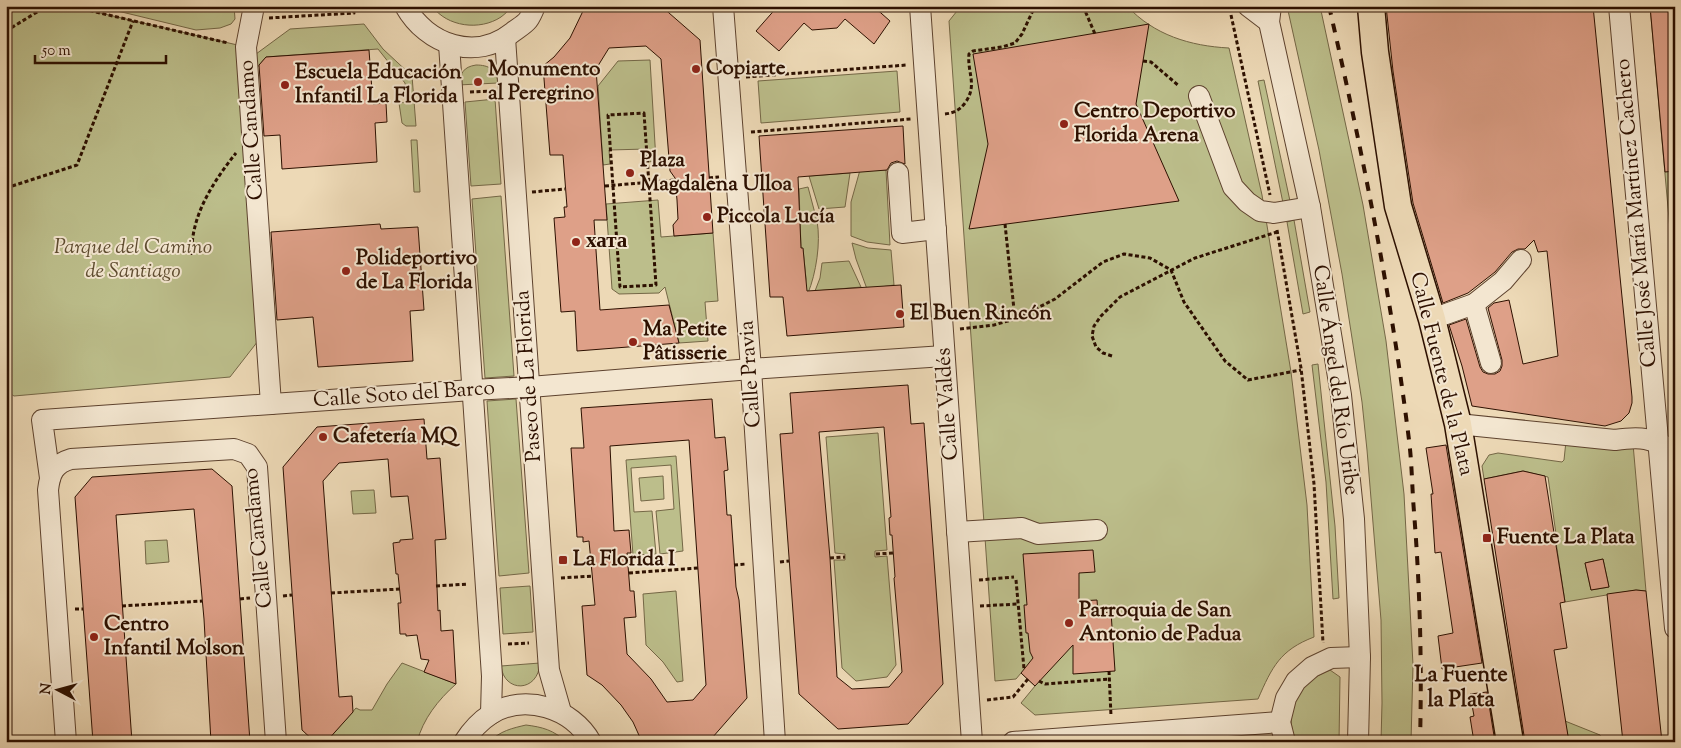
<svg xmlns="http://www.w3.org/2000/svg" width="1681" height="748" viewBox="0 0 1681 748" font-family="'Sorts Mill Goudy',serif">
  <rect width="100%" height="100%" fill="#edd9b6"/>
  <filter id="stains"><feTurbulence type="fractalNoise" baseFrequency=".004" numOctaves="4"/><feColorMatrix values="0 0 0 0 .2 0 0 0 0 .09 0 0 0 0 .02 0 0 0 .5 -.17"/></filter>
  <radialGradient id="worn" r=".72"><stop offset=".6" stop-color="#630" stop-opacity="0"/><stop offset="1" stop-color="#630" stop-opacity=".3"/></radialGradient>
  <g fill="#bcbe8b" stroke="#746746" fill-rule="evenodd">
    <polygon points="6,6 83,9 246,47 265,332 230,377 14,396 6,391"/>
    <polygon points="97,6 234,6 235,19 231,24 220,28 196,30"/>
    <path d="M432,6H513C509,10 505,14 501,17C480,31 447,27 432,6Z"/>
    <path d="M961,6H1127C1154,35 1190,46 1229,48L1262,195L1291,372L1307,505L1314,637C1280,650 1272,667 1258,699L1035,715L1021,703L1035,686L1021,673L1016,679L995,681L949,21Z"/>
    <polygon points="1287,6 1320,6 1363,205 1386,341 1404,494 1413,665 1411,742 1381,742 1382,703 1381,620 1367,450 1362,402 1342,274 1319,150"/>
    <polygon points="1650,6 1675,6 1675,286"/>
    <polygon points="364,24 383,49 412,76 416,126 406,126 402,123 399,103 407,102 405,83 378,49 266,57 256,69 256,54 290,29"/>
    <polygon points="650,60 656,161 648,162 647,149 609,150 610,164 603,165 598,86 618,61"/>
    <path d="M476,65C488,65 497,69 498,83L458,85C461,73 463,67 476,65Z"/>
    <polygon points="897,71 900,112 761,123 758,81"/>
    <polygon points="1264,80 1290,201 1283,203 1258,81"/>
    <polygon points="495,99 501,184 471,186 465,102"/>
    <polygon points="411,140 417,140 420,192 414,192"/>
    <polygon points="860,170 886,170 890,245 867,242 851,236 851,202"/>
    <polygon points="850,173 845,207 819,209 809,176"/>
    <path d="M808,187C811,198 814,210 817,221C821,242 816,274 808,293L804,294L806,279L803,249L801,248L799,189Z"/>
    <polygon points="501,196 514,376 485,378 472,199"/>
    <polygon points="658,200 661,237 713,233 718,301 705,302 708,341 679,343 665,287 659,293 619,294 612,289 606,204"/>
    <polygon points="1294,220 1310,312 1303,314 1287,222"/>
    <polygon points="852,243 868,248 891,250 894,285 867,289 856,259"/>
    <polygon points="849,261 861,287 815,291 820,278 822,263"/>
    <polygon points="1318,364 1335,526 1339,598 1333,599 1326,482 1312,365"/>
    <polygon points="516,399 529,573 499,576 487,401"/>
    <polygon points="878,433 887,550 875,551 875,557 887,556 896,665 887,677 856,681 842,668 834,560 845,560 845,554 835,553 826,437"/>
    <path d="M1566,441L1633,444L1646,591L1636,590L1565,602L1555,536L1553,535L1556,534L1548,477L1523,471L1484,479L1482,466L1489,455L1498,453L1562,462L1564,460ZM1603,559L1609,587L1591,590L1585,563Z"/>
    <polygon points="676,456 683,551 660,554 656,511 674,509 671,465 631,468 634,512 652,511 656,554 633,555 626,460"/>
    <polygon points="663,476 664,499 641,501 639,478"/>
    <polygon points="374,490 376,513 353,514 351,491"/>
    <polygon points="167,540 169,562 146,564 145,541"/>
    <polygon points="530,586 533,632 503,634 500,588"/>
    <polygon points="676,591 683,681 677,682 663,662 646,645 643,594"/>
    <path d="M402,663L456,684C438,700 423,719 417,742H326L356,708L360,710H372L387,684Z"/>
    <path d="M540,663C538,693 504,693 501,666Z"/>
    <path d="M1330,670L1340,677L1339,742H1296C1282,708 1299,682 1330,670Z"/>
    <polygon points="1565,721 1600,735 1603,742 1569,742"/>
    <path d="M526,725C542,727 554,730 566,742H490C499,731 513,728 526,725Z"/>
  </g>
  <g fill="#dea088" stroke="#2d1000" fill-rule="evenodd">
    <polygon points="648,6 661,6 700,40 713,233 674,236 673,225 678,219 677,200 675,178 670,171 661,59 646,46 609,48 596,69 607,220 594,220 600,310 669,305 679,343 577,351 575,311 561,312 554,218 565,217 564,207 567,207 563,155 550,155 543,66 554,57 570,38 583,11"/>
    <polygon points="778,6 873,6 890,21 874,44 845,19 837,28 812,30 804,23 779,51 756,31"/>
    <polygon points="1386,6 1593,6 1632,397 1632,403 1629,413 1621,421 1605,426 1472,406 1462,366 1449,325 1466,319 1480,367 1483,372 1488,374 1495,374 1500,371 1502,366 1502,360 1488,308 1494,303 1509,300 1523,364 1558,356 1547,251 1538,252 1534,240 1525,249 1518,249 1512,252 1495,272 1468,293 1443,303 1413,203 1393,71"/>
    <polygon points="1650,6 1675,6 1675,171 1665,172"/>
    <polygon points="1149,24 1136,104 1179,201 969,229 988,144 973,54"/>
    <polygon points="369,50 373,104 386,103 387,122 375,123 377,162 282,169 280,135 264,136 259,65 266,57"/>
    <polygon points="903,126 905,164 897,161 891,163 887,170 798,177 801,248 803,248 807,291 901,285 904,327 787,336 783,297 770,297 759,136"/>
    <polygon points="380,224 381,229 418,227 424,310 410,311 413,361 318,367 313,317 277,320 271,232"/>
    <path d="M908,385L911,424L924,423L943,684L908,724L838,729L799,694L780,434L793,433L790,393ZM884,427L891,517L889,518L890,535H892L895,577L894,578L902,672L889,687L852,689L837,677L830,558L819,432Z"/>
    <path d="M712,399L715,438L725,437L728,470L724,471L727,515H731L736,587L739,600L747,698L712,738L642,742L633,722L621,705L602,685L587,675L582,606L595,605L589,541L583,542V537H577L571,448H584L581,408ZM689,440L706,685L693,700L667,702L651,679L627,654L624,618L636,617L634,591H630L627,553H631L629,530L614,531L610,446Z"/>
    <polygon points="424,419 427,459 440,458 446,539 435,540 438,611 440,610 441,631 453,630 456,684 424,672 429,660 421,659 417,635 406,636 406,634 400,634 398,603 401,603 398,574 396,574 393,543 400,542 400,540 413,539 408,496 391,497 388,459 339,463 323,481 339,697 352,696 353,712 326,742 315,742 302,730 283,467 317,427"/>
    <polygon points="1446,445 1482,663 1442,669 1438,636 1453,633 1441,552 1435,553 1431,494 1433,494 1426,448"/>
    <polygon points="212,469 232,486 250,742 211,742 204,619 194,509 116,515 132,742 93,742 75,497 92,477"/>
    <polygon points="1523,471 1545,476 1565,602 1560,603 1567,648 1554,650 1569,742 1525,742 1484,479"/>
    <polygon points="1093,550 1095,572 1079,573 1079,601 1097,600 1098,613 1111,612 1115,671 1073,674 1073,645 1035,686 1021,673 1033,658 1030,652 1028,633 1026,633 1024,605 1027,605 1023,554"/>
    <polygon points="1603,559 1609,587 1591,590 1585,563"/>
    <polygon points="1636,590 1646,591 1662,742 1623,742 1607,594"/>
    <polygon points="1487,692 1495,742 1474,742 1470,717 1474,716 1470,694"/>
  </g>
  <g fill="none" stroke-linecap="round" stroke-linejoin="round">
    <g stroke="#5d422e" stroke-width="22">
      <g id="minor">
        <polyline points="254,6 246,47 271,404"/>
        <path d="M405,6C427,45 476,62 513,32C518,28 524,25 528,20C531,16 533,11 535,6"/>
        <polyline points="723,6 751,369 775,742"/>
        <polyline points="920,6 972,742"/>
        <polyline points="1248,6 1269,22"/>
        <polyline points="1271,6 1269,22 1310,207 1341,395 1354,519 1360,657 1358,742"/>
        <polyline points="1619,6 1675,628"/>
        <polyline points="505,38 549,670 561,712"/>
        <polyline points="449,44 492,676 491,714"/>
        <polyline points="1199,96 1233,187 1247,202 1260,211 1274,213 1310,207"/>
        <polyline points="898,173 902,233 936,229"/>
        <polyline points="1474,304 1491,363"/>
        <polyline points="1432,319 1474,304 1503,281 1521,260"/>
        <path d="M1458,424L1615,440C1643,436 1649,438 1675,451"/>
        <polyline points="50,478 42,420 472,390 530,387 751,369 944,356"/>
        <polyline points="957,532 1022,528 1038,534 1097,530"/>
        <path d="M66,742L48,490C50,473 54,464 71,459L234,449L248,454L257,467L276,742"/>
        <path d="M464,742C471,731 480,721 491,714C525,693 572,708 591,742"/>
        <polyline points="1013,742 1280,722"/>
        <polyline points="1285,742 1280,722 1286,698 1296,681 1312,667 1331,658 1360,657"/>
      </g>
    </g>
    <g stroke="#2d1000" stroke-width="29">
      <polyline id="major" points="1371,6 1375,52 1398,206 1432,319 1458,424 1510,742"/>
    </g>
    <g stroke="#2d1000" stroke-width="3" stroke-dasharray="4 2.5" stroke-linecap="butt">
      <polyline points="1083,6 1095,34"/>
      <polyline points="1231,15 1270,195"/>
      <polyline points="269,18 354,13 353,6"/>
      <polyline points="6,31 47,6 83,9 228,43"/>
      <polyline points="1143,61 1151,62 1179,86"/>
      <polyline points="746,77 907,65"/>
      <polyline points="470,92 491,91"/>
      <polygon points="644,113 656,285 620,287 608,115"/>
      <path d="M945,114C953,113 959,111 965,103C978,85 967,73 969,54L973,51L1002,47L1015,43L1022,34L1035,6"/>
      <polyline points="751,132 911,119"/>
      <polyline points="709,178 719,177"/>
      <polyline points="605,186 675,180"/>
      <polyline points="6,188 77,165 133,21"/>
      <polyline points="532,192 565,189"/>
      <polyline points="1005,224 1015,319"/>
      <polyline points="1277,230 1301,368 1314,484 1323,643"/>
      <path d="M192,255C190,217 213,182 236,153"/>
      <polyline points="960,329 994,325 1018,318 1055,299 1103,262 1124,254 1150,258 1171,270 1184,302 1225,361 1248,380 1301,370"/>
      <polyline points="1112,356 1103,353 1096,347 1092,336 1094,326 1101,316 1120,297 1195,258 1277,232"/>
      <polyline points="876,554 893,553"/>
      <polyline points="830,558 845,557"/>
      <polyline points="780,562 789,561"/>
      <polyline points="734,565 746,564"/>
      <polyline points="629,573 698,568"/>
      <polyline points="561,578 593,576"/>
      <polyline points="979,580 1014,577"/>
      <polyline points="1016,580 1024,669"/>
      <polyline points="436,586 468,584"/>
      <polyline points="331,593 400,589"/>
      <polyline points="283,596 292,595"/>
      <polyline points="240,599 250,598"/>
      <polyline points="122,606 202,601"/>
      <polyline points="980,606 1018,604"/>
      <polyline points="75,609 83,609"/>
      <polyline points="508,644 529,643"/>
      <polyline points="1109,671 1111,716"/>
      <polyline points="1039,681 1045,684 1109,679"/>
      <polyline points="987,700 1013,697 1028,679"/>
    </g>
    <use href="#minor" stroke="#f3e6d0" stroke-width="20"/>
    <use href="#major" stroke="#edd9b6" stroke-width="26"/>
    <path stroke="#2d1000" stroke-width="4" stroke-dasharray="9 9" stroke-linecap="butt" d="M1329,6C1362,150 1391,294 1409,440C1412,464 1412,488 1414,512C1420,588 1422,665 1420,742"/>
  </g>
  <g fill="#8f2418" stroke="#f3e6d0" stroke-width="2">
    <circle cx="696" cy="69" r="5"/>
    <circle cx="478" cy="82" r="5"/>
    <circle cx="285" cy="85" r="5"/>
    <circle cx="1064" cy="124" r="5"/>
    <circle cx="630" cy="173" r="5"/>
    <circle cx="707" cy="217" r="5"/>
    <circle cx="576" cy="242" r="5"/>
    <circle cx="346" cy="271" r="5"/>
    <circle cx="900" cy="314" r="5"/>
    <circle cx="633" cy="342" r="5"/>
    <circle cx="323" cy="437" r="5"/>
    <rect x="1482" y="533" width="10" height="10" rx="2.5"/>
    <rect x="558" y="555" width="10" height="10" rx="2.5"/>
    <circle cx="1069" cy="623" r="5"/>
    <circle cx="94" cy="637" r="5"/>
  </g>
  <g text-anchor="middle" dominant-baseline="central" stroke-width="4" stroke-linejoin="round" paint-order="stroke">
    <g font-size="21" font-weight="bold" fill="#2d1000" stroke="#f3e6d0" text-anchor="start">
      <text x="706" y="69">Copiarte</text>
      <text x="488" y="70">Monumento<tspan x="488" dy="24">al Peregrino</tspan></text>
      <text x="295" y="73">Escuela Educación<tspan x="295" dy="24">Infantil La Florida</tspan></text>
      <text x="1074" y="112">Centro Deportivo<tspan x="1074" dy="24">Florida Arena</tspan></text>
      <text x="640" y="161">Plaza<tspan x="640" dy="24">Magdalena Ulloa</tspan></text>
      <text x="717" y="217">Piccola Lucía</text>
      <text x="586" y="242">хата</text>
      <text x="356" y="259">Polideportivo<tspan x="356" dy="24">de La Florida</tspan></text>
      <text x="910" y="314">El Buen Rincón</text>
      <text x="643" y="330">Ma Petite<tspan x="643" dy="24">Pâtisserie</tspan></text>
      <text x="333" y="437">Cafetería MQ</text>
      <text x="1497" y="538">Fuente La Plata</text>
      <text x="573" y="560">La Florida I</text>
      <text x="1079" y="611">Parroquia de San<tspan x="1079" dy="24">Antonio de Padua</tspan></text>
      <text x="104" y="625">Centro<tspan x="104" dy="24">Infantil Molson</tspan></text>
    </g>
    <g font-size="21" fill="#2d1000" stroke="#f3e6d0">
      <text transform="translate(252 130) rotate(-94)">Calle Candamo</text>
      <text transform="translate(1637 213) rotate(-95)">Calle José María Martínez Cachero</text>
      <text transform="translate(751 374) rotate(-94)">Calle Pravia</text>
      <text transform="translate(1441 374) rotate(76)">Calle Fuente de la Plata</text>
      <text transform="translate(529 376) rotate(-94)">Paseo de La Florida</text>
      <text transform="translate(1335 380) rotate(82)">Calle Ángel del Río Uribe</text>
      <text transform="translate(404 395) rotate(-4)">Calle Soto del Barco</text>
      <text transform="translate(948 404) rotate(-94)">Calle Valdés</text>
      <text transform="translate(259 538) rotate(-96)">Calle Candamo</text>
    </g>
    <g font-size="21" font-style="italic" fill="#5f4d31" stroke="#f3e6d0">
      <text x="133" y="248">Parque del Camino<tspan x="133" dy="24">de Santiago</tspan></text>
    </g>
    <g font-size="22" font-weight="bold" fill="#2d1000" stroke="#f3e6d0">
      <text x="1461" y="676">La Fuente<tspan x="1461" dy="25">la Plata</tspan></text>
    </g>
  </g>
  <rect width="1681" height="748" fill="none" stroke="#edd9b6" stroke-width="25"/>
  <rect x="8" y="8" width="1666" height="733" fill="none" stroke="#2d1000" stroke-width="2.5"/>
  <rect x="12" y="12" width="1656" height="723" fill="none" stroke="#2d1000"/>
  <g transform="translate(58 690) rotate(276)" stroke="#f3e6d0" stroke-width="4" paint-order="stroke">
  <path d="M0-4L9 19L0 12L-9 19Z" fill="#2d1000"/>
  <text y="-8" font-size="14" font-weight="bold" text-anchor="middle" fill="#2d1000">N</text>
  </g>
  <path d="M35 55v8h131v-8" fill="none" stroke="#2d1000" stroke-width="2.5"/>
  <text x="42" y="55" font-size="15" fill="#2d1000" stroke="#f3e6d0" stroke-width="4" paint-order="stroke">50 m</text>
  <rect width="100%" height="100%" filter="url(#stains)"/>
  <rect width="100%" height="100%" fill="url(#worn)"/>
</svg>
